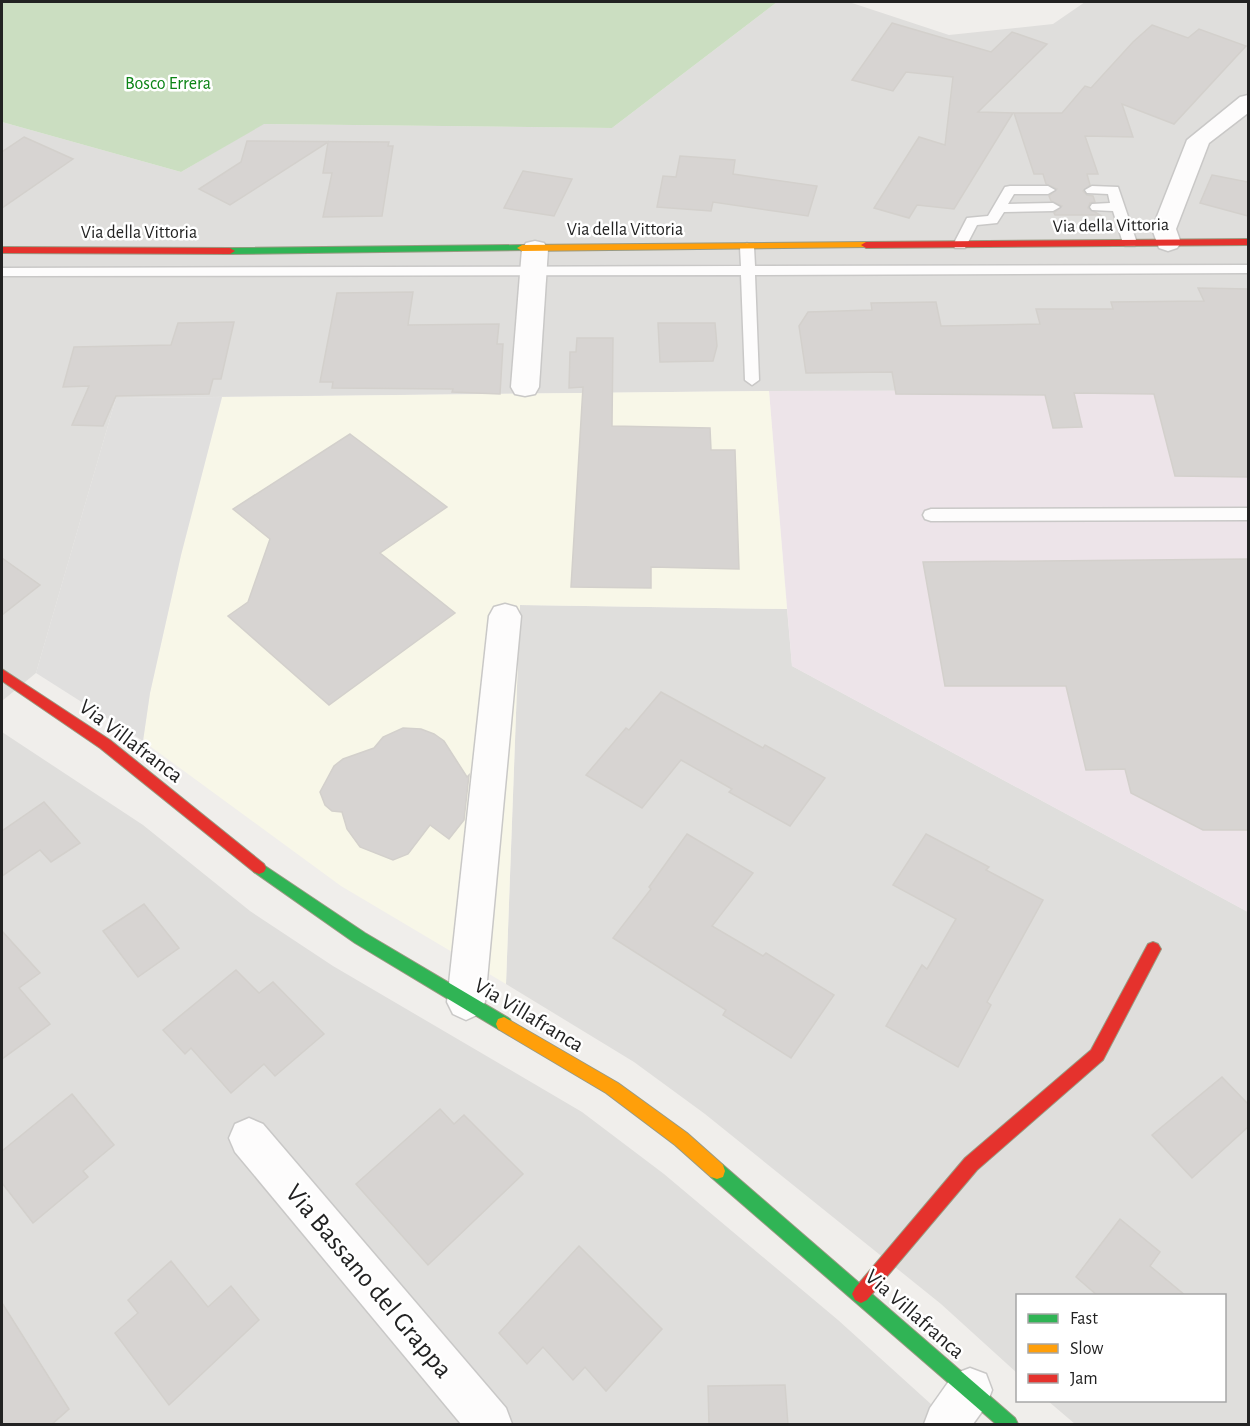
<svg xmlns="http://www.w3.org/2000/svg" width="1250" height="1426" viewBox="0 0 1250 1426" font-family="'Alegreya Sans',sans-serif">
  <rect width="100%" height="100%" fill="#f0eeeb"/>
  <g fill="#dfdedc">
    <polygon points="777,2 849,2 949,35 1053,24 1085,2 1248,2 1248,390 769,391 116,398 36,673 2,701 2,122 181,172 263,124 612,128"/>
    <polygon points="520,605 787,609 792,666 1248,912 1248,1424 1075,1424 1048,1401 1224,1400 1224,1296 1018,1296 1017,1373 941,1304 705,1114 634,1062 506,984"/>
    <polygon points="2,732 143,825 250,911 333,966 582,1112 664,1174 838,1320 953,1424 2,1424"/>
  </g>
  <polygon fill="#ede4e9" points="1248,390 1248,912 792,666 769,391"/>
  <polygon fill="#f8f7e8" points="769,391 787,609 520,605 506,984 341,886 143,741 150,693 181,555 222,397"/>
  <polygon fill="#cbdec1" points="2,2 777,2 612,128 264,124 181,172 2,122"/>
  <polygon fill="#e0dfde" points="222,397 181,555 150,693 143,741 36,673 116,398"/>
  <g fill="#d7d4d2" stroke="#d3d0cc" stroke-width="1.5">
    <polygon points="892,23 991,52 1012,32 1047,44 978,112 1013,113 954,209 917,205 909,218 874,208 919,137 945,145 953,77 906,72 893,91 852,80"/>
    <polygon points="1152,25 1188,38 1199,29 1246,46 1174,124 1122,104 1133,137 1085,136 1098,174 1087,174 1090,185 1083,191 1087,195 1093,196 1095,202 1090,203 1088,208 1100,215 1055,215 1054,213 1062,206 1051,201 1049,196 1057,189 1046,184 1043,174 1034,174 1014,113 1062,113 1085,86 1091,88 1133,42"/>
    <polygon points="24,137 73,159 2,208 2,152"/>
    <polygon points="247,141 389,142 388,146 393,146 382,216 323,217 332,173 323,173 328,142 230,205 199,189 241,162"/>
    <polygon points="680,156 735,160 733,174 817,186 808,216 713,202 711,211 657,207 663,176 676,177"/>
    <polygon points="523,171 572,179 554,216 504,208"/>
    <polygon points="1212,175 1248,182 1248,216 1200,203"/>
    <polygon points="1198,288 1248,289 1248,477 1175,476 1154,394 1074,393 1082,427 1053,428 1045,395 896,394 892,372 806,373 799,326 808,312 872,310 871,303 936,302 941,326 1040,324 1036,309 1113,309 1111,302 1204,301"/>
    <polygon points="413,292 408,325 499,324 497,344 503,344 500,394 452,392 453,389 332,388 333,382 320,382 337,293"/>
    <polygon points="234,322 221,379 213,379 209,394 116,396 103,426 72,425 89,386 63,387 74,347 171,345 178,323"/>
    <polygon points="658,323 715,323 717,346 713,361 660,362"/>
    <polygon points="577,338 613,338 612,426 710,428 711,450 735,450 739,569 651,567 651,588 571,587 583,387 569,388 570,352 576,352"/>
    <polygon points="350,434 447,507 380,553 455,613 329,705 228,616 248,602 270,539 233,509"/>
    <polygon points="2,558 40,585 2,615"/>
    <polygon points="1248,559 1248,830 1203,830 1131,793 1125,769 1086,770 1066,686 945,686 923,562"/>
    <polygon points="661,692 763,748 765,745 825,778 790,826 729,792 732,789 681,760 642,808 586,775 626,728 629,730"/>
    <polygon points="403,728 421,729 434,734 444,741 467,777 469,775 464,820 449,839 430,825 408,854 393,860 360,847 347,829 342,812 332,811 325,805 320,792 334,766 343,759 374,748 383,737"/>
    <polygon points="44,802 80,843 51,862 40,850 2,876 2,831"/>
    <polygon points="687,834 753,873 712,926 763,956 766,953 834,995 791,1058 723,1015 726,1010 613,938 651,889 649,887"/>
    <polygon points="926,834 989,867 986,870 1043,900 987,1002 991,1005 958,1067 886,1026 922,965 927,969 956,919 893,885"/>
    <polygon points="144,904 179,948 138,977 103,931"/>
    <polygon points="2,931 40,973 19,988 50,1024 2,1059"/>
    <polygon points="236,970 259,993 273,982 324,1034 275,1076 264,1064 231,1093 191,1048 185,1054 163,1030"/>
    <polygon points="1222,1077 1248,1104 1248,1127 1192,1178 1152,1135"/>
    <polygon points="72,1094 114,1145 83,1171 88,1177 33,1223 2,1183 2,1151"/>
    <polygon points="440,1109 454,1124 464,1115 523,1174 428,1265 356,1184"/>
    <polygon points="1120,1219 1160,1252 1150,1266 1186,1296 1098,1296 1076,1277"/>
    <polygon points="579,1246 662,1329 606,1391 585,1367 573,1380 543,1347 527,1364 499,1333"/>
    <polygon points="171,1261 208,1307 231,1286 259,1320 169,1405 115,1333 138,1313 128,1300"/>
    <polygon points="2,1303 69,1409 51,1425 2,1425"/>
    <polygon points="785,1385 788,1425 709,1425 708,1386"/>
  </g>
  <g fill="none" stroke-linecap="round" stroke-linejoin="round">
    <g stroke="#c9c8c7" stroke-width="3">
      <g id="lane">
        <polygon points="1010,186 1048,186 1055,190 1048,194 1014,194 1008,204 1053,203 1060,207 1053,211 1004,212 997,223 977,225 965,248 955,248 953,245 967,218 988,216 1005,187"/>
        <polygon points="1092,186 1118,187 1137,243 1135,246 1125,246 1123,243 1113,211 1092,210 1090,207 1092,204 1110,203 1108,194 1087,193 1085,190"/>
        <polygon points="747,243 754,247 755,266 1248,265 1248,273 755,275 759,380 752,385 745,380 741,275 2,276 2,268 741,266 740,247"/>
        <polygon points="1248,508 1248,520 931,521 925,519 923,515 925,511 931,509"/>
      </g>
    </g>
    <g stroke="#c9c8c7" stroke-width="3">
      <g id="street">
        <polygon points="1248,95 1248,113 1209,143 1176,229 1181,243 1177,248 1168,251 1159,248 1152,229 1187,140 1240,97"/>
        <polygon points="535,241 544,243 548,249 539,387 535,394 525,396 515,394 511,387 522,249 526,243"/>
        <polygon points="505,604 516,607 521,616 485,1002 479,1014 466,1020 453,1014 447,1002 489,616 494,607"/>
        <polygon points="249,1118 263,1124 506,1408 512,1424 461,1424 235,1152 229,1138 235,1124"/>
        <polygon points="970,1368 986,1374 992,1390 986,1406 973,1424 924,1424 930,1408 954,1374"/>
      </g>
    </g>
    <g stroke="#999a82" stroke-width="2">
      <g id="fast">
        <polygon points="522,245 527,248 526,250 230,254 225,251 230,248"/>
        <polygon points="259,862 365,933 510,1019 512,1024 510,1029 504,1031 498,1029 355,943 254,872 252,868 254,864"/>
        <polygon points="717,1163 723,1165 1015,1418 1018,1424 996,1424 711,1177 709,1171 711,1165"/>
      </g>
    </g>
    <g stroke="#999a82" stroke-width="2">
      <g id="slow">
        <polygon points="866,242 871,245 870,247 522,251 517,248 522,245"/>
        <polygon points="504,1017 618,1083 687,1133 723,1165 725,1171 723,1177 717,1179 711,1177 675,1145 606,1093 498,1029 496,1024 498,1019"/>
      </g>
    </g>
    <g stroke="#999a82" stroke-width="2">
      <g id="jam">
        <polygon points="1248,239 1248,245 866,248 861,245 866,242"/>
        <polygon points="2,247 230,248 235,251 230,254 2,253"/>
        <polygon points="2,669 110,740 264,864 266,868 264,872 259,874 254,872 100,748 2,681"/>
        <polygon points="1153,942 1158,944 1161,949 1103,1060 977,1170 867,1300 861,1303 855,1300 852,1294 855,1288 965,1158 1091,1050 1148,944"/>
      </g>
    </g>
    <use href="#lane" fill="#fdfcfc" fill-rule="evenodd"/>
    <use href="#street" fill="#fdfcfc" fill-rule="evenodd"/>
    <use href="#fast" fill="#30b455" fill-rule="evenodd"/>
    <use href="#slow" fill="#ff9f0a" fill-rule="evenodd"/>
    <use href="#jam" fill="#e5322d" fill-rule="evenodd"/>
  </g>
  <g text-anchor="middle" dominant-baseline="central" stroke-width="5" stroke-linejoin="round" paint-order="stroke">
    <g font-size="18" fill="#0c8416" stroke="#fff">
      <text x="168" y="84">Bosco Errera</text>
    </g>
    <g font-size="18" fill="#222" stroke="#fff">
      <text transform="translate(1111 226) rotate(-1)">Via della Vittoria</text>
      <text x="625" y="230">Via della Vittoria</text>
      <text x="139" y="233">Via della Vittoria</text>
    </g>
    <g font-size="22" fill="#222" stroke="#fff">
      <text transform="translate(131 741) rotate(37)">Via Villafranca</text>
      <text transform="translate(529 1015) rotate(31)">Via Villafranca</text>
      <text transform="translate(915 1314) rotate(41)">Via Villafranca</text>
    </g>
    <g font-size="27" fill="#222" stroke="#fff">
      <text transform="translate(369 1281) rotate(50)">Via Bassano del Grappa</text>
    </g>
  </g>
  <rect width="1250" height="1426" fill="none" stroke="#222222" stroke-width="6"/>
  <rect x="1016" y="1294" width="210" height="108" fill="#ffffff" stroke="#a7a7a7" stroke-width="1.5"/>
  <rect x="1028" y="1314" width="30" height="9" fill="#30b455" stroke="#a7a7a7" stroke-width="1.5"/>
  <text x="1070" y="1324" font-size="18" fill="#222222">Fast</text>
  <rect x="1028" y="1344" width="30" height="9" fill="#ff9f0a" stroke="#a7a7a7" stroke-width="1.5"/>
  <text x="1070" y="1354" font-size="18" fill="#222222">Slow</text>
  <rect x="1028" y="1374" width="30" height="9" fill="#e5322d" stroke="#a7a7a7" stroke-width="1.5"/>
  <text x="1070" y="1384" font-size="18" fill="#222222">Jam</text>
</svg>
